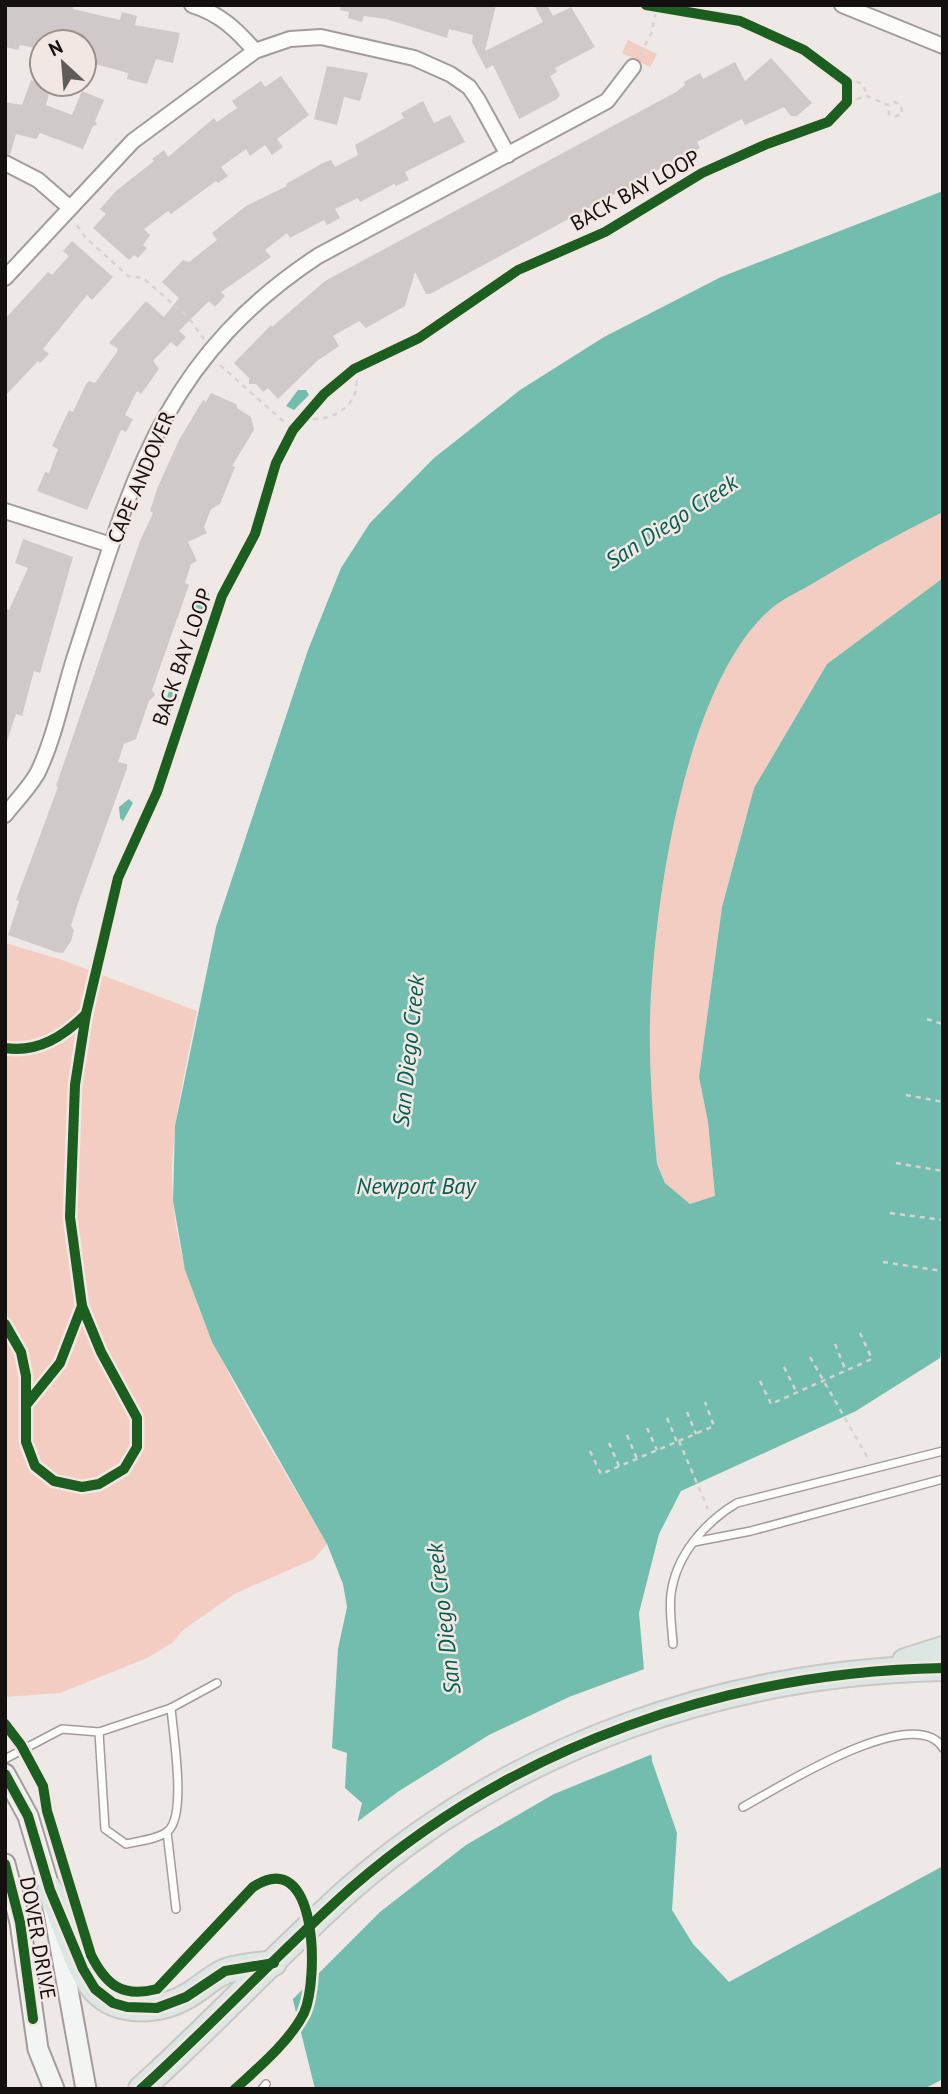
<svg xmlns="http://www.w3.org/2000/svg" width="948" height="2094" viewBox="0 0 948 2094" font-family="'PT Sans',sans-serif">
  <rect width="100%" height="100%" fill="#eee8e6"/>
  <g fill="#f3cdc1">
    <polygon points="628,40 657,54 650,67 622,53"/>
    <path d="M943,512V578L827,664L754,788L722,907L699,1077L708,1122L715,1197L690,1204L665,1183L657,1164C653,1117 649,1068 650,1021C653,910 684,682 772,608C785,597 803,590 817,581C858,556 900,533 943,512Z"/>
    <path d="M5,943L62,960L197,1011C185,1073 168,1137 173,1201C182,1320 269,1442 327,1544L314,1559L236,1593L183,1630L172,1643L147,1658L60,1693L5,1697Z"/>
  </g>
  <g fill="#73bdae">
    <path d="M943,191V512C900,533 858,556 817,581C803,590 785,597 772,608C684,682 653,910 650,1021C649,1068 653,1117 657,1164L665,1183L690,1204L715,1196L708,1122L699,1077L722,907L754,788L827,664L943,578V1335L940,1358L856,1411L681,1491L659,1534L639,1613L652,1761L677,1833L672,1910L693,1944L729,1982L943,1866V2079L924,2089H315L290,1988L325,1956L362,1803L345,1788L347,1753L332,1748L338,1649L347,1607L343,1584L327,1544L212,1342L185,1270L173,1201L175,1126L216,927L308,650L341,568L370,523L434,458L520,390L604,337L721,277Z"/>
    <polygon points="298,390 306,390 309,395 294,410 286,406"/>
    <polygon points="201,591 209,593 203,613 191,607"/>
    <polygon points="169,691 176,694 167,721 160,719"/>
    <polygon points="129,799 133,803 123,821 120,818 119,807"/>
  </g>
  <polygon fill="#eee8e6" points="647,1668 655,1753 554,1794 466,1845 380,1912 289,2003 287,1986 322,1954 353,1825 399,1791 489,1735 569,1697"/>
  <g fill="#cfcac9">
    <polygon points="5,5 74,5 73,9 120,20 122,12 137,16 135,25 180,33 173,63 156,59 147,84 127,79 128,73 84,61 84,42 42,42 40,49 20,45 18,50 5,47"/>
    <polygon points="341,5 496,5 485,51 543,22 534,5 547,5 553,16 571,7 595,47 555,68 557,72 550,76 560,95 557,99 519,119 493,65 486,69 472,42 473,35 449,29 447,38 386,19 364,16 362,22 348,18 349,12 340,10"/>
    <polygon points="771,58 812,103 797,116 791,116 784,107 745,125 742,119 697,142 700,148 634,182 630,191 624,189 430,294 426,294 415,272 405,306 366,328 359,321 333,336 339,346 317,361 278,399 268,388 263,392 256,384 249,384 249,378 234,363 271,325 272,327 325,281 676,92 685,85 684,82 700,73 703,79 735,62 745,81"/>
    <polygon points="327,66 368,73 360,101 344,97 337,125 314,119"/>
    <polygon points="281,76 309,115 277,139 283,147 272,155 265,145 250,156 246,149 221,167 228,176 218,183 216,181 171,214 168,211 144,229 150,235 143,245 147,248 138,258 134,255 129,260 93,228 106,214 100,209 116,191 154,161 152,159 164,150 168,157 214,118 217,122 237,108 232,101 261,81 265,87"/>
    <polygon points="31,80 51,86 46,105 72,115 82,91 104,100 95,121 97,125 93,126 83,149 40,133 36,139 16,134 10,155 5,153 5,102 22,105"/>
    <polygon points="423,101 434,123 450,115 465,142 405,172 409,180 396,186 394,184 360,202 358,198 335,209 340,218 327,225 324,220 290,238 287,233 265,250 271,257 221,292 225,296 215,307 209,301 179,331 186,337 177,347 171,342 153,361 159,369 141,394 137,391 125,415 133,419 126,432 121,430 87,510 37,491 45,472 49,473 58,449 52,446 69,410 73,412 86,384 89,381 95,383 117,352 118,349 109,343 146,301 164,317 179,298 162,282 183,260 189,262 217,240 212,233 246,206 287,186 286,184 323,163 331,160 335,167 358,155 355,145 404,118 401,113"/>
    <polygon points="72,241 113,277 92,300 87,295 43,349 49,354 40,363 38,361 5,396 5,319 48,272 52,275 69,256 63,251"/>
    <polygon points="211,393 236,404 237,408 251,417 254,430 232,466 235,467 220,504 211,509 204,527 207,533 188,542 197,561 191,564 185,583 189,585 152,690 155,695 149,701 136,739 124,744 118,762 127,764 127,768 78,903 71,926 74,930 71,941 63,953 56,952 8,935 19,901 16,900 58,787 56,786 140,541 153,513 150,511 157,489 179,440 203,400 206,402"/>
    <polygon points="23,539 73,557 40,673 34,671 22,716 16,714 7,741 5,608 9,610 28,568 15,563"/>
  </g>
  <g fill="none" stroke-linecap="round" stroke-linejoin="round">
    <g stroke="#a29d9c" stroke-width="10">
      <g id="lane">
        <polyline points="694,1542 751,1531 943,1479"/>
        <path d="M673,1644C672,1628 669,1610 671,1594C676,1555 705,1522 737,1503L943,1451"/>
        <path d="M99,1732L105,1829L126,1844C138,1841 159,1839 168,1831C187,1815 173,1733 171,1708"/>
        <polyline points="5,1759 62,1729 99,1732 171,1708 217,1683"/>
        <path d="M743,1807C778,1788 914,1701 943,1748"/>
        <polyline points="167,1832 176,1909"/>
        <polyline points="262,2089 266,2084"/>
      </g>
    </g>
    <g stroke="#a29d9c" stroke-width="18">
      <g id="street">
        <path d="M192,5C220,14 236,29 255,51"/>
        <polyline points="842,5 943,46"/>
        <polyline points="5,163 38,180 69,207"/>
        <polyline points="5,278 133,141 255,51 290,39 321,37 414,58 450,74 469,87 478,100 508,155"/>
        <polyline points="5,511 111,545"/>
        <path d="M5,815C15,802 30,787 38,772C55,737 63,693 75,656C131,485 159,361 318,256L607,101L633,67"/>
      </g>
    </g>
    <g stroke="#a29d9c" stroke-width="23">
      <g id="secondary">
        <polyline points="5,1774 28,1816 50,1890 86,2089"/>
        <polyline points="5,1864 20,1922 38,2049 54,2089"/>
      </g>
    </g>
    <g stroke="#cac7c6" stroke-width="28">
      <g id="highway">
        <polyline points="905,1661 943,1649"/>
        <path d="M50,1890C62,1916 77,1968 94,1989C118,2016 161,2012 189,1995C201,1988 213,1976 226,1971C240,1966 259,1965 274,1963"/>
        <path d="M141,2089C213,2024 279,1952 351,1888C515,1745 727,1672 943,1668"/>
      </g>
    </g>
    <g stroke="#d6d4d3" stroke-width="2.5" stroke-dasharray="5 5" stroke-linecap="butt">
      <polyline points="640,54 651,34 657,8"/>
      <polyline points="847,82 853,80 863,84 867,96"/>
      <polyline points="847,102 867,96 888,105 895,102 901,105 902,114 894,117 889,114 888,105"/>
      <polyline points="77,225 85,237 128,276 143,278 188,317 204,339"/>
      <polyline points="220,365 293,430"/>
      <path d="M303,418C333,424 366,403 354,369"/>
      <polyline points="927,1019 943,1024"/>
      <polyline points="906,1095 943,1102"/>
      <polyline points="896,1163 943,1171"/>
      <polyline points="890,1213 943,1220"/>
      <polyline points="883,1262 943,1271"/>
      <polyline points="835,1344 846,1371"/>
      <polyline points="810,1357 869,1460"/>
      <polyline points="784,1367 797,1393"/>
      <polyline points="760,1381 771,1404 872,1359 860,1333"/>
      <polyline points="687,1412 696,1434"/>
      <polyline points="667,1418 677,1442"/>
      <polyline points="647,1428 657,1450"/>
      <polyline points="627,1435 637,1459"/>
      <polyline points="679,1441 708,1509"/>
      <polyline points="609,1443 619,1466"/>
      <polyline points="590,1451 601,1474 714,1426 705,1402"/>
    </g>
    <use href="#lane" stroke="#fcfcfb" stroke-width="7"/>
    <use href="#street" stroke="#fcfcfb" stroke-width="14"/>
    <use href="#secondary" stroke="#f3f5f4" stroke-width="19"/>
    <use href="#highway" stroke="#dce6e3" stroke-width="24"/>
    <g stroke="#f2e7e3" stroke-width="15">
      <g id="cycleway">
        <path d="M5,1048C38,1053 64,1036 86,1014"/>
        <polyline points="5,1324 21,1352 26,1376 26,1442 35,1466 54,1481 82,1487 99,1484 124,1469 137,1447 137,1418 101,1352 82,1306 70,1217 75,1085 86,1014 118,878 157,792 222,596 255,534 276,463 293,430 324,394 354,369 419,338 518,270 605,232 702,173 767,144 828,122 847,102 847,82 804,50 740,21 646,5"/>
        <polyline points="26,1405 60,1363 82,1306"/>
        <path d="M5,1724L21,1745L43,1786L47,1811L91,1955C106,1985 122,1998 157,1989L253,1887C318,1844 319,1979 304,2013C290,2041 258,2068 235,2089"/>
        <polyline points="5,1774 28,1816 50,1890 83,1969 95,1989 113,2003 127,2007 157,2008 186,1997 225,1971 274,1963"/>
        <polyline points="5,1864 20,1922 33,2019"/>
        <path d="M141,2089C213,2024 279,1952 351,1888C515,1745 727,1672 943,1668"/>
      </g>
    </g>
    <use href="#cycleway" stroke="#1b5e20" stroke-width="10"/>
  </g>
  <g text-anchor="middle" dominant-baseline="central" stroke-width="5" stroke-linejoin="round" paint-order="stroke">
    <g font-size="21" fill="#14100f" stroke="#f2e7e3">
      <text transform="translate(635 190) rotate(-29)">BACK BAY LOOP</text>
      <text transform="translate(141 477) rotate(-67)">CAPE ANDOVER</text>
      <text transform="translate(182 657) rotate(-71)">BACK BAY LOOP</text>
      <text transform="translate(38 1938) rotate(80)">DOVER DRIVE</text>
    </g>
    <g font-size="23" font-style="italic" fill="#015f51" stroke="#f2e7e3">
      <text transform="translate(671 521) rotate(-33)">San Diego Creek</text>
      <text transform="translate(408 1051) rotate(-84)">San Diego Creek</text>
      <text x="416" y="1185">Newport Bay</text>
      <text transform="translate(443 1619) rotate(-97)">San Diego Creek</text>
    </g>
  </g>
  <rect width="948" height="2094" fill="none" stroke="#14100f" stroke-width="14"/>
  <g transform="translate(63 63) rotate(334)"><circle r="33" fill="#f2e7e3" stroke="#99918e" stroke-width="2"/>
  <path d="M0-5L12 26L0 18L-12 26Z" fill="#605c5a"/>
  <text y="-10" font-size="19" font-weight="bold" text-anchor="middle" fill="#14100f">N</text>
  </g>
</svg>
